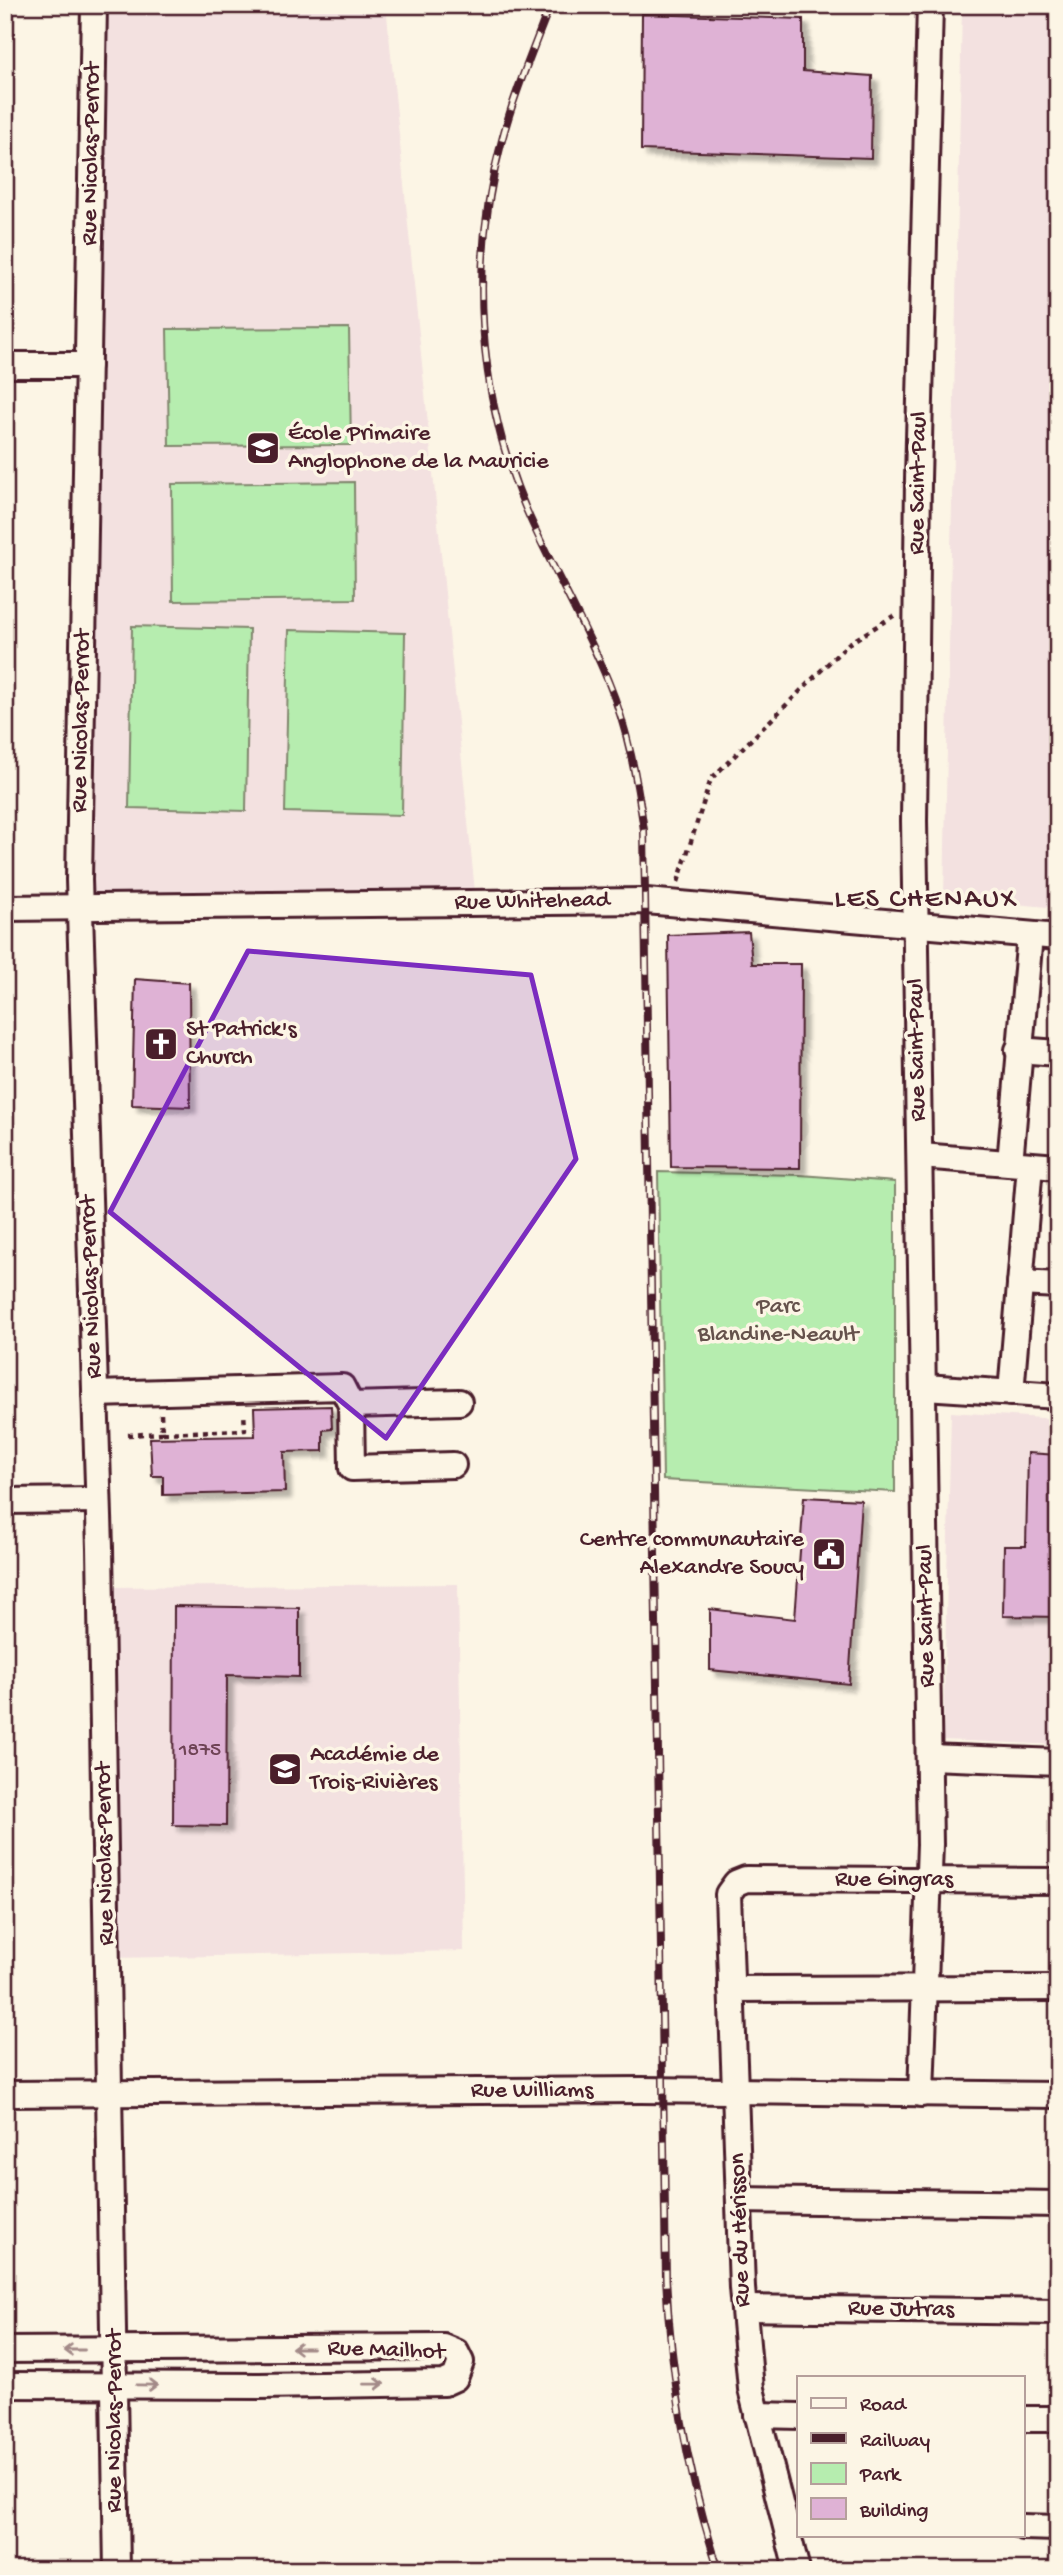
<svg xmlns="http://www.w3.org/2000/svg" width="1063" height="2575" viewBox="0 0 1063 2575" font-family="'Gochi Hand',sans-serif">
  <defs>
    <filter id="shadow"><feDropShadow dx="6" dy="6" stdDeviation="2" flood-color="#0004"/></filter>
  </defs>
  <rect width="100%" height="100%" fill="#fcf5e5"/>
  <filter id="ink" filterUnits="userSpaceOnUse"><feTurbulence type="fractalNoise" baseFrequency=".0143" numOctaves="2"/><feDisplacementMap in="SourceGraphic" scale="14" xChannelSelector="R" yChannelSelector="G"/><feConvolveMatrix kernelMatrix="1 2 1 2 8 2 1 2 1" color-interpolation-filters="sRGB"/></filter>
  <g filter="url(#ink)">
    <g fill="#f3e1e0">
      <polygon points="101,5 386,5 475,892 88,892"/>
      <polygon points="962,5 1058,5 1058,908 944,897"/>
      <polygon points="951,1412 1058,1419 1058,1745 943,1740"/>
      <polygon points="458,1584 464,1951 113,1958 106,1587"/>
    </g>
    <g fill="#b6edaf" stroke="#80866d" stroke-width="2">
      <polygon points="349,328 351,445 169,446 167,329"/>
      <polygon points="354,482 355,599 173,601 172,484"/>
      <polygon points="132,626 249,629 246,811 129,808"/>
      <polygon points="289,630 405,633 402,815 285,812"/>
      <polygon points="658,1172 800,1175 895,1182 895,1492 663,1480"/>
    </g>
    <g fill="#dfb2d5" stroke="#4a1f2b" stroke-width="2" filter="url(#shadow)">
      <polygon points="642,14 803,19 803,71 872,76 871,158 641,150"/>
      <polygon points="749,932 752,964 801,964 800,1168 671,1167 668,935"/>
      <polygon points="135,979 189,983 190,1107 132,1105"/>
      <polygon points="331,1406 332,1429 323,1430 323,1451 284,1452 285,1492 163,1495 163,1476 152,1476 150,1438 255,1436 254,1408"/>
      <polygon points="1028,1453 1058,1455 1058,1617 1003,1616 1004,1546 1026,1546"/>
      <polygon points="804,1497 861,1500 849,1684 710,1670 710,1609 795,1619"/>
      <polygon points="174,1606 299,1608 299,1677 227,1675 226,1826 173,1825"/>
    </g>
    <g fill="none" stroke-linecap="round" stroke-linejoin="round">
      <g stroke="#4a1f2b" stroke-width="30">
        <g id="minor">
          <polyline points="94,5 79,880 100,1548 117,2570"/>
          <polyline points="5,365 88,365"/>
          <polyline points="5,908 646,901 1058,937"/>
          <polyline points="1018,1050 1058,1053"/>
          <polyline points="921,1156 1058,1167"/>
          <polyline points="1010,1163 1030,935"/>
          <polyline points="1020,1283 1058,1285"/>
          <polyline points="925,1387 1058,1396"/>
          <polyline points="1011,1393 1030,1165"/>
          <polyline points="95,1394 342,1387 351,1405 352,1468 453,1465"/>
          <polyline points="351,1405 459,1402"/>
          <polyline points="5,1501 98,1500"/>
          <polyline points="929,1757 1058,1762"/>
          <polyline points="731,1989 1058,1988"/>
          <polyline points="5,2094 641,2090 1058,2095"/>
          <polyline points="921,2094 930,1844 914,821 918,479 930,5"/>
          <polyline points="739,2200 1058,2204"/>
          <polyline points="744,2308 1058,2312"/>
          <polyline points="5,2350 444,2347 456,2352 461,2362 455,2378 444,2383 260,2386 5,2385"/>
          <polyline points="757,2415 799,2416"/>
          <polyline points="1023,2419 1058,2419"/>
          <polyline points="1023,2527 1058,2528"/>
          <polyline points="797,2570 751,2389 742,2288 728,1894 736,1883 746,1879 1058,1881"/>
        </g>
      </g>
      <g stroke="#4a1f2b" stroke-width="4.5" stroke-dasharray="5 5" stroke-linecap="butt">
        <polyline points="678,882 711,779 848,644 895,615"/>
        <polyline points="161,1414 162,1433 245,1430 244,1412"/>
        <polyline points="128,1435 162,1433 162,1438"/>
      </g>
      <use href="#minor" stroke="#fcf5e5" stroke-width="24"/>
      <g stroke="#4a1f2b" stroke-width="8">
        <path id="rail" d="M550,5C533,50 514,94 502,140C469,260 477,394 526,509C551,567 584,622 608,681C628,729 637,780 644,830L666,2278C671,2378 687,2475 719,2570"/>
      </g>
      <use href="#rail" stroke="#fcf5e5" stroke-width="5" stroke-dasharray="16" stroke-linecap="butt"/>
    </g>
    <defs><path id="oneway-shaft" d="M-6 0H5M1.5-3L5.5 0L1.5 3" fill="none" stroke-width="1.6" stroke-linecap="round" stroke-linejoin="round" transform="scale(1.75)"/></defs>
    <g stroke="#a38a88">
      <use href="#oneway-shaft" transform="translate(302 2348) rotate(180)"/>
      <use href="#oneway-shaft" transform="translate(74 2350) rotate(180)"/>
      <use href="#oneway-shaft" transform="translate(374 2384) rotate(-1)"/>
      <use href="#oneway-shaft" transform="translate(147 2385) rotate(1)"/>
    </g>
  </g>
  <path fill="#7b2cbf" fill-opacity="0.2" stroke="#7b2cbf" stroke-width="5" stroke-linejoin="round" d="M248,951L531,975L576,1159L386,1438L110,1212Z"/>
  <defs>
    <g id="school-square" transform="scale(1.75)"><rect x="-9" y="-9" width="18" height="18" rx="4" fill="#4a1f2b" stroke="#fcf5e5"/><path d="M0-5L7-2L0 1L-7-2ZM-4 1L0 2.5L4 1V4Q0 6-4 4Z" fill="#fff"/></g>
    <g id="church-square" transform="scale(1.75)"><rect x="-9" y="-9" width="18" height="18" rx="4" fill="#4a1f2b" stroke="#fcf5e5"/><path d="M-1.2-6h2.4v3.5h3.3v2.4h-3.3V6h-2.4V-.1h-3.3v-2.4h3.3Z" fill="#fff"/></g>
    <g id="civic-square" transform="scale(1.75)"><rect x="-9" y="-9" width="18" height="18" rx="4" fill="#4a1f2b" stroke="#fcf5e5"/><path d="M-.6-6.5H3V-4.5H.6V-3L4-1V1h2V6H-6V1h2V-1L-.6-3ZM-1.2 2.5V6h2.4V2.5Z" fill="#fff"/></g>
    <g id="university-square" transform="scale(1.75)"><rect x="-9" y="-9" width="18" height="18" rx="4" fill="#4a1f2b" stroke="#fcf5e5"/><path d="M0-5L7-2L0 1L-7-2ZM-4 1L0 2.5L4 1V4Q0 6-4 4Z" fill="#fff"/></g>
  </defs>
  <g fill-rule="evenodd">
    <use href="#school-square" x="263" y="448"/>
    <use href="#church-square" x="161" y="1044"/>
    <use href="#civic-square" x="829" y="1554"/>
    <use href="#university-square" x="285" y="1769"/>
  </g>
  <g text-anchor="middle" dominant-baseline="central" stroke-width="7" stroke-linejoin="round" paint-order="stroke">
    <g font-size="21" fill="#6f4456">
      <text x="200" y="1751">1875</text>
    </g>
    <g font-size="24" fill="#4a1f2b" stroke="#fcf5e5">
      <text transform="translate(92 154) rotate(-89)">Rue Nicolas-Perrot</text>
      <text transform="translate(919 483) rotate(-89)">Rue Saint-Paul</text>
      <text transform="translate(82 721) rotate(-89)">Rue Nicolas-Perrot</text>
      <text transform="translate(532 902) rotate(-1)">Rue Whitehead</text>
      <text transform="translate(918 1050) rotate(-91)">Rue Saint-Paul</text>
      <text transform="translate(92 1287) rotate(-92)">Rue Nicolas-Perrot</text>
      <text transform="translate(927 1616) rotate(-91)">Rue Saint-Paul</text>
      <text transform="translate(106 1854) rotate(-91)">Rue Nicolas-Perrot</text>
      <text x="894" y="1880">Rue Gingras</text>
      <text x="532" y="2091">Rue Williams</text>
      <text transform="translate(741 2230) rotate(-92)">Rue du Hérisson</text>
      <text transform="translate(901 2310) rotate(1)">Rue Jutras</text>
      <text transform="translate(386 2351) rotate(2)">Rue Mailhot</text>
      <text transform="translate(115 2421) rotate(-90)">Rue Nicolas-Perrot</text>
    </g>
    <g font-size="24" fill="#4a1f2b" stroke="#fcf5e5" text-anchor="start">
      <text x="288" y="434">École Primaire<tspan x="288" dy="28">Anglophone de la Mauricie</tspan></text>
      <text x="186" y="1030">St Patrick's<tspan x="186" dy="28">Church</tspan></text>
      <text x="804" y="1540" text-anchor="end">Centre communautaire<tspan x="804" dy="28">Alexandre Soucy</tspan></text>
      <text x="310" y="1755">Académie de<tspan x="310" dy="28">Trois-Rivières</tspan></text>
    </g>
    <g font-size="24" fill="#65524c" stroke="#fcf5e5">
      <text x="778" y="1307">Parc<tspan x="778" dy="28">Blandine-Neault</tspan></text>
    </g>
    <g font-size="28" letter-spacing="2" fill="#4a1f2b" stroke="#fcf5e5">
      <text x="926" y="900">LES CHENAUX</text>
    </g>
  </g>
  <rect width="1063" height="2575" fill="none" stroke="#fcf5e5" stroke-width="28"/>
  <rect x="14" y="14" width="1035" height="2547" fill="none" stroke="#4a1f2b" stroke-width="2.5" filter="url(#ink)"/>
  <rect x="797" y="2376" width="228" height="161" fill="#fcf5e5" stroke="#b59f9b" stroke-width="2"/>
  <rect x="811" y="2398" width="35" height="10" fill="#fcf5e5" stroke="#b59f9b" stroke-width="2"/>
  <text x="860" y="2410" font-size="21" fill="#4a1f2b">Road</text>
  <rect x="811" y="2433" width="35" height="10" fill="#4a1f2b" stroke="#b59f9b" stroke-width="2"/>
  <text x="860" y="2446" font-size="21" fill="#4a1f2b">Railway</text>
  <rect x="811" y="2463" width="35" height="21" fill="#b6edaf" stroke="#b59f9b" stroke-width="2"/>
  <text x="860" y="2480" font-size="21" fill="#4a1f2b">Park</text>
  <rect x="811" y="2498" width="35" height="21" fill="#dfb2d5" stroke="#b59f9b" stroke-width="2"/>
  <text x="860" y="2516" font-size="21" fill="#4a1f2b">Building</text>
</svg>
